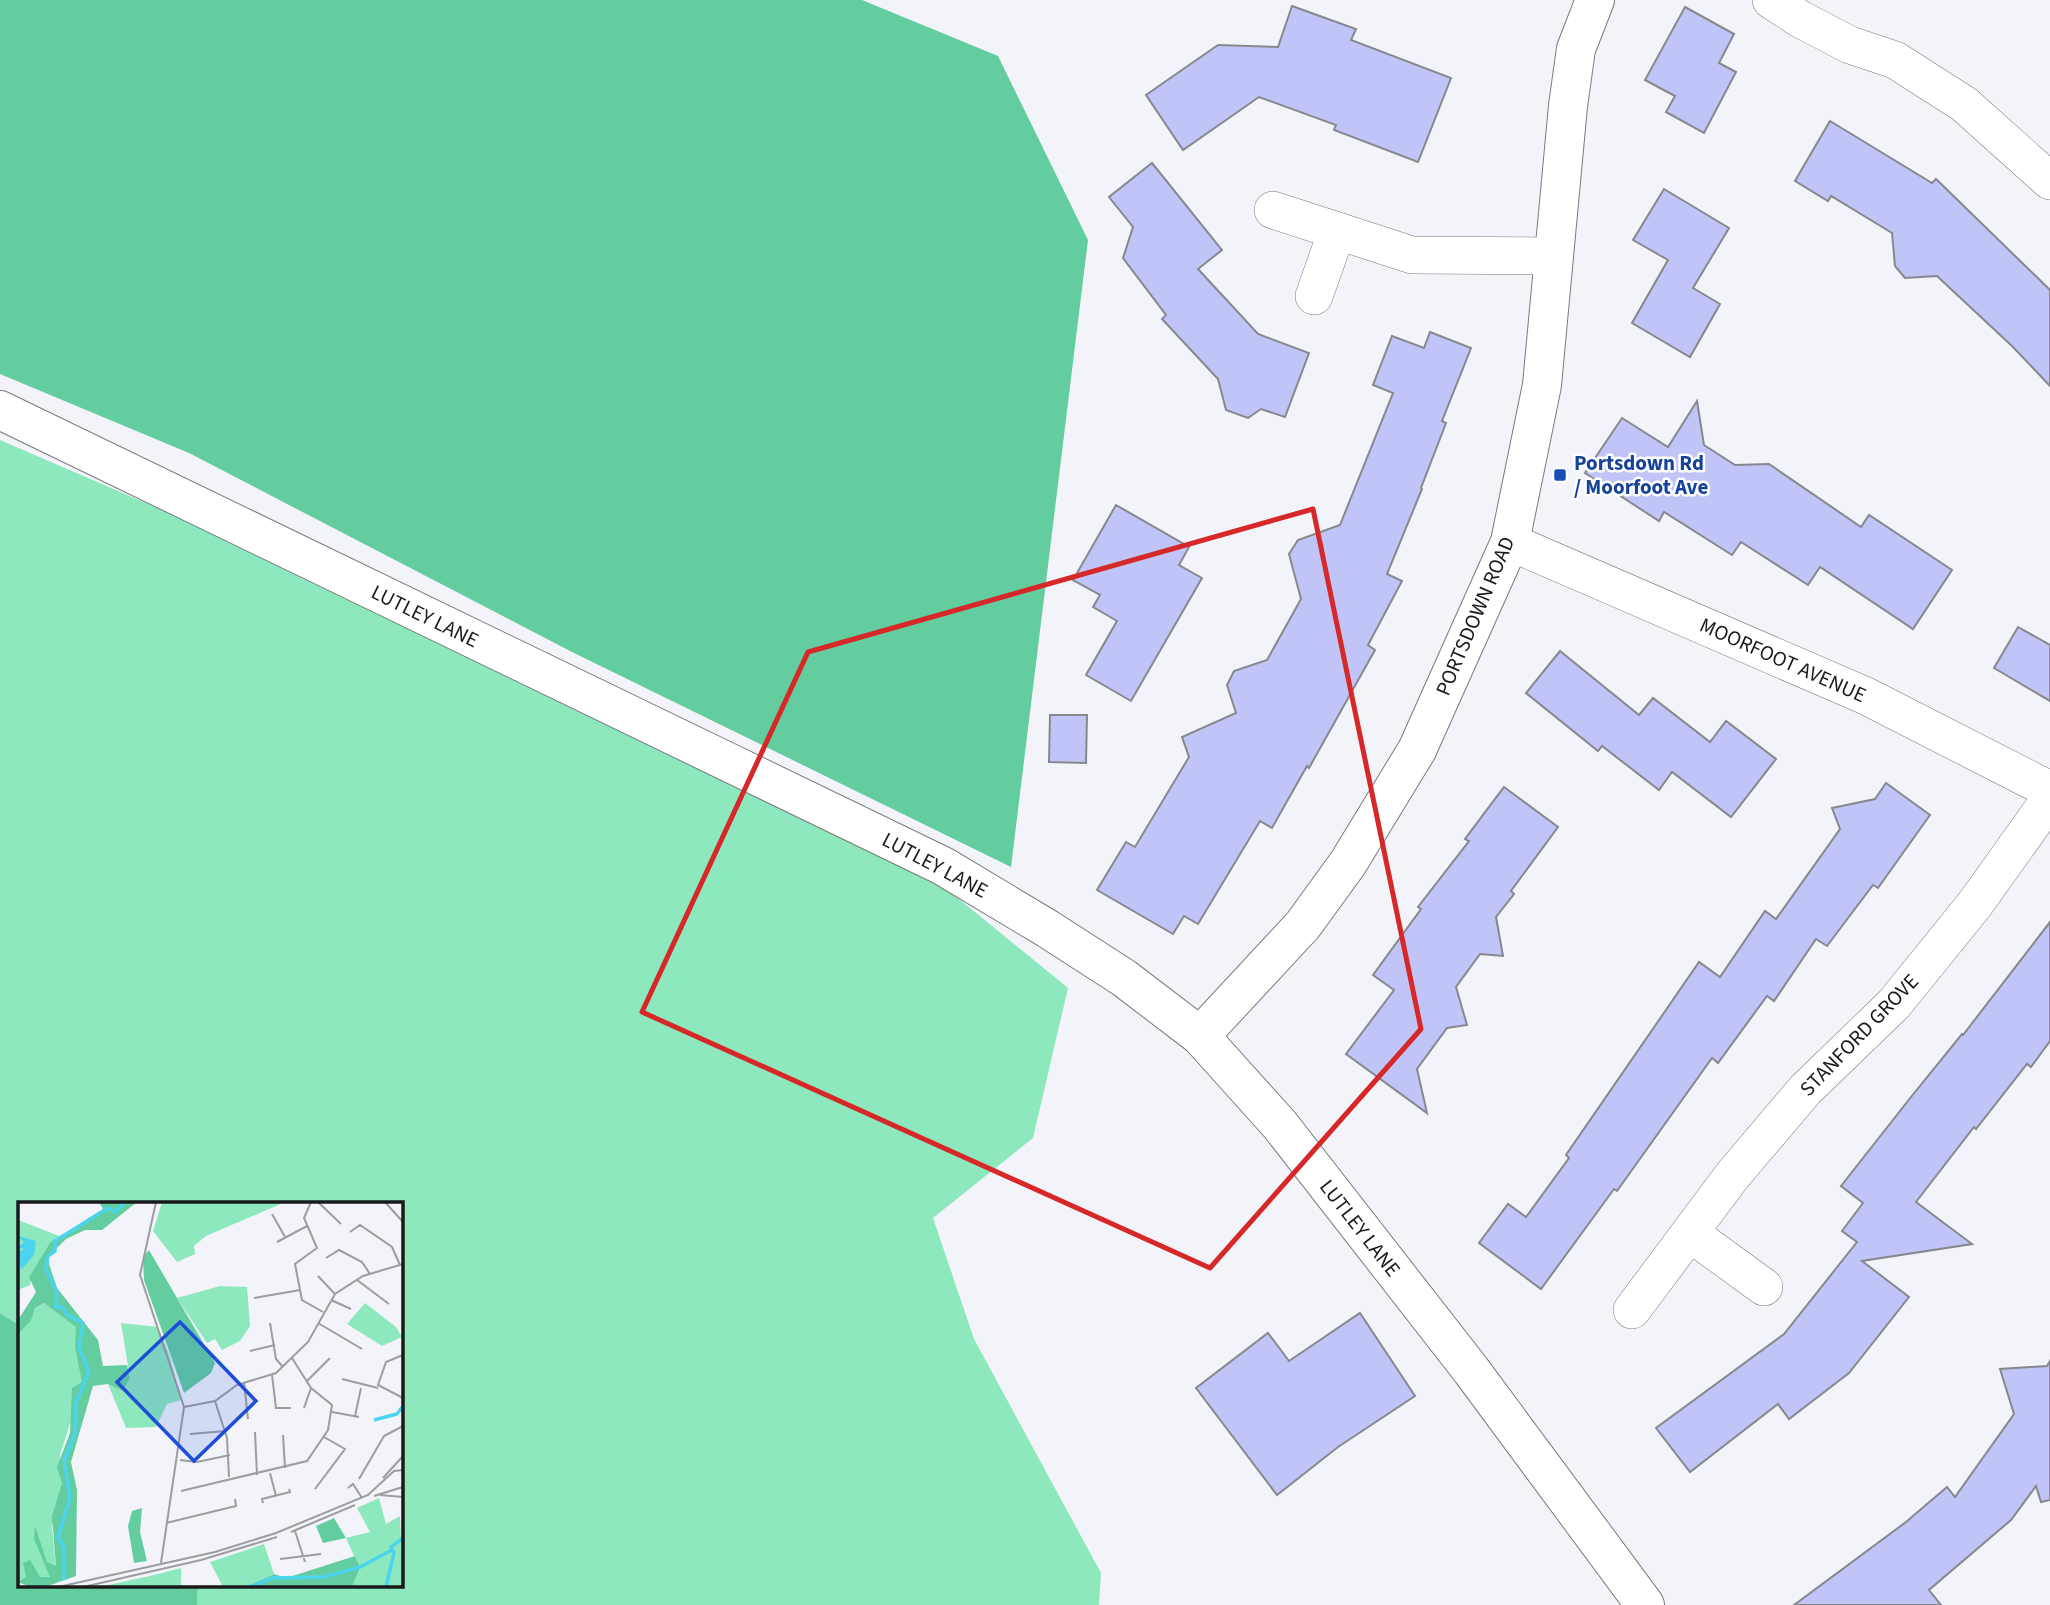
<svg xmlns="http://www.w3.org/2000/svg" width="2050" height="1605" viewBox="0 0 2050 1605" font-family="'Source Sans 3',sans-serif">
  <rect width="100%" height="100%" fill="#f3f4fa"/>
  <polygon fill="#8ee8bd" points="0,440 338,586 926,872 1068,988 1033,1138 933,1218 974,1339 1101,1573 1099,1605 197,1605 198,1586 401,1586 401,1204 19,1204 19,1325 0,1313"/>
  <g fill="#64cd9f">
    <polygon points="0,0 862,0 998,56 1088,240 1011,867 574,653 189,453 0,374"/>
    <polygon points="0,1313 19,1325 19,1586 198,1586 197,1605 0,1605"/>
  </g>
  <g fill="#c1c4f7" stroke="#87888e" stroke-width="2">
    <polygon points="1292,6 1356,29 1351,40 1451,78 1418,162 1334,130 1336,125 1259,97 1183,150 1146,95 1218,45 1278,47"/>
    <polygon points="1685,7 1734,34 1719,63 1736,72 1704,133 1666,112 1675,96 1645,80"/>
    <polygon points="1830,121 1932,183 1936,179 2050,290 2050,386 2013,347 1937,276 1905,278 1895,266 1892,233 1831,196 1828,201 1795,181"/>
    <polygon points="1152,163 1222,250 1198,269 1258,334 1309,353 1285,417 1261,409 1248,418 1226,410 1218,379 1162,319 1166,315 1123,258 1133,227 1109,197"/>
    <polygon points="1664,189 1729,228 1693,288 1720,304 1690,357 1632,323 1668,260 1633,240"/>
    <polygon points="1430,332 1471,348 1442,421 1446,423 1421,488 1422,489 1387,574 1402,581 1368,645 1375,650 1309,768 1307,766 1272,828 1260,821 1198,924 1184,916 1173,934 1097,890 1126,842 1135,847 1189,757 1182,737 1236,713 1227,685 1234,671 1267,660 1301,599 1289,554 1298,540 1340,525 1393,393 1373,385 1392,336 1424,348"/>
    <polygon points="1697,401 1704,445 1735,465 1769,464 1861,527 1869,515 1952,570 1913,629 1820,567 1808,585 1741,542 1732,555 1664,512 1659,521 1585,473 1622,418 1668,447"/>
    <polygon points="1116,505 1189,547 1179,565 1202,578 1131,701 1086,675 1117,621 1093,607 1100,595 1073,580"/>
    <polygon points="2018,627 2050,645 2050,701 1994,668"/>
    <polygon points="1560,651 1639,715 1653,698 1710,742 1726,721 1776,759 1731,817 1672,772 1659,790 1602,746 1598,751 1526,693"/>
    <polygon points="1050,715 1087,715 1086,763 1049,762"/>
    <polygon points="1886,783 1930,815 1878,888 1873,885 1827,946 1816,939 1774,1001 1767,996 1718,1063 1712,1058 1617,1191 1614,1189 1541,1289 1479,1243 1508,1204 1526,1217 1569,1158 1566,1155 1699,962 1720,977 1765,911 1776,919 1840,829 1832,808 1875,799"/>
    <polygon points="1504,787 1558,827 1511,891 1514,894 1496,917 1503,956 1480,954 1456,987 1467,1025 1447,1028 1417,1069 1427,1113 1346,1054 1394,990 1373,975 1421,909 1418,907 1469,841 1465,839"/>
    <polygon points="2050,922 2050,1041 2031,1067 2027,1064 1976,1129 1974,1127 1916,1202 1972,1244 1862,1261 1909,1297 1849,1373 1789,1419 1778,1404 1690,1472 1656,1428 1784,1334 1857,1242 1842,1231 1863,1203 1841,1186 1911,1097 1962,1034 1963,1035"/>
    <polygon points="1360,1313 1415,1396 1338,1447 1277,1495 1196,1388 1268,1333 1289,1361"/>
    <polygon points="2050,1361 2050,1500 2041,1502 2036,1486 2011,1520 1929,1590 1941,1605 1794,1605 1906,1522 1947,1487 1955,1497 2014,1414 2000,1369 2047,1366"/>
  </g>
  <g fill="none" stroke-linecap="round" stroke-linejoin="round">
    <g stroke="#797a7f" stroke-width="38">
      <g id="minor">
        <polyline points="1771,0 1800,19 1850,45 1895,60 1964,104 2050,181"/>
        <polyline points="1273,210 1412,255 1553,256"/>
        <polyline points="1314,296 1337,231"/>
        <polyline points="1510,542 1866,696 2050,790"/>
        <polyline points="1691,1234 1764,1287"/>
        <polyline points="1632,1310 1732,1176 1805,1090 1894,1004 1975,904 2050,799"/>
      </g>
    </g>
    <g stroke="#797a7f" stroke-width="40">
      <g id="tertiary">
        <polyline points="0,410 943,866 1048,929 1124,978 1200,1036 1280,1125 1471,1370 1645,1605"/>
        <polyline points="1200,1036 1303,925 1348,863 1417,750 1510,542 1542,385 1568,106 1576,49 1595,0"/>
      </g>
    </g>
    <use href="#minor" stroke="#fff" stroke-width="37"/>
    <use href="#tertiary" stroke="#fff" stroke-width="38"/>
  </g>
  <path fill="none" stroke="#d62828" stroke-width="5" stroke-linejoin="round" d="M1313,509L1421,1029L1210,1268L642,1012L808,652Z"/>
  <rect fill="#1a4fb4" stroke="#fff" stroke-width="2.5" x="1553" y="468" width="14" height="14" rx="3.5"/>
  <g text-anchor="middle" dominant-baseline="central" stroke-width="5" stroke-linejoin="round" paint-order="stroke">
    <g font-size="21" font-weight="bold" fill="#164399" stroke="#fff" text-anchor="start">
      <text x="1574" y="463">Portsdown Rd<tspan x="1574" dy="24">/ Moorfoot Ave</tspan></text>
    </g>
    <g font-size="21" fill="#1a1a1c" stroke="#fff">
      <text transform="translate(425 616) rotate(26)">LUTLEY LANE</text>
      <text transform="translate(1475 616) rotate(-67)">PORTSDOWN ROAD</text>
      <text transform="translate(1783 660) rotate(24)">MOORFOOT AVENUE</text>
      <text transform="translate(935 865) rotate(28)">LUTLEY LANE</text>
      <text transform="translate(1859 1035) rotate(-46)">STANFORD GROVE</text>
      <text transform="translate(1360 1228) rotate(52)">LUTLEY LANE</text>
    </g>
  </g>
  <g transform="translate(18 1202)">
    <rect width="385" height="385" fill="#f3f4fa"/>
    <path d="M144,0H278L265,1L188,34L176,44L177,52L159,60L135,29ZM0,18L41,34L15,68L12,83L0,88ZM202,84L229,85L232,124L222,139L204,148L197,137L189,141L159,96ZM26,101L59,125L57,146L65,181L42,253L44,281L34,325L38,365L33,375L0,380V132L13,119L17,106ZM347,101L378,125L384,135L364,144L329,122ZM103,121L140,125L152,155L163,198L149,202L138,225L108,226L90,182L105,189L112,176ZM361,296L368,322L382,314L385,385H334L341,365L328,336L352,330L339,306ZM246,342L256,372L227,385H205L192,360ZM163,366V385H81L136,373Z" fill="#8ee8bd"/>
    <path d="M81,0H119L84,28H67L48,37L31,54V62L39,86L80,138L85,164L109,163L112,176L105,189L90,182L75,184L53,260L59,288L58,374L27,385H12L0,380L8,375L5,361L12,358L22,375H32L16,337L17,324L29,360L38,364L34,314L44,281L39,265L52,231L54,186L64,180L57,146L58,125L26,101L17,106L13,119L0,132V118L18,90L11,75L32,41L85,7ZM131,48L197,161L193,171L166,191L126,78L125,55ZM124,306L122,330L129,359L116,361L110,324L114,309ZM316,316L328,336L305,341L298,324ZM337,354L342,365L334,385H227L256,372L268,376Z" fill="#64cd9f"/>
    <path d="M0,34L18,39L16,53L3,68L0,50L7,47L0,46L6,40Z" fill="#4cd4ee"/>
    <path fill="none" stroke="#4cd4ee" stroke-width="3.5" d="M356,218L379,212L385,204M46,378V345L40,335L52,296L46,259L57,231L58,201L71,169L61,146L65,121L49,113L44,105H38L39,91L28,67L30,54L37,49V39L90,6L97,10L107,0M231,385L254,376L306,375L342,365L374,348M368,385L376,351L373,345L385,336"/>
    <path fill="none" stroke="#9c9da1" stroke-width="2" d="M138,0L122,73L166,205L143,361M293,0L286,16L299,46L277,62L284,98L305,110M300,0L323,22M367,0L385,20M254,12L267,35M332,30L342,23L374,45L382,63M259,40L289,24M308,56L321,48L344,60L352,72M300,74L317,92M339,78L371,102M236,96L282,88M313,98L333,107M252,121L258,157L265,165M300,121L344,147M232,149L257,143M385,153L368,160L360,183L385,196M254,173L258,206H273M324,177L360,186M289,179L312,156M226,180L230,217M197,199L209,236L211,275M166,205L197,199L219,183L258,171L290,140L317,92L345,74L385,62M286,206L293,186M314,210L341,215M337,214L343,186M237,230L239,273M172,232L208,229M265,233L267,266M162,258L179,260L212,253M252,271L258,294M365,276L385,254M341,277L366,234L385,224M330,286L335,282L344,296M297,287L327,247L306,235M163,289L289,259L310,228L314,203L293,186L274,156M362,293L385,295M356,294L385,285M245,301L244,297L272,290L271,287M148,321L218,304L217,297M277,329L287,360M273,330L337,303M262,357L303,352M40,385L197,350L258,331L350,293L376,269L385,268M65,385L183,358L259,335"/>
    <path fill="#1d4ed8" fill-opacity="0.15" stroke="#1d4ed8" stroke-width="3.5" d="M162,120L238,199L176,259L99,180Z"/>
    <rect width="385" height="385" fill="none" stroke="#1a1a1c" stroke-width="3.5"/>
  </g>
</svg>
